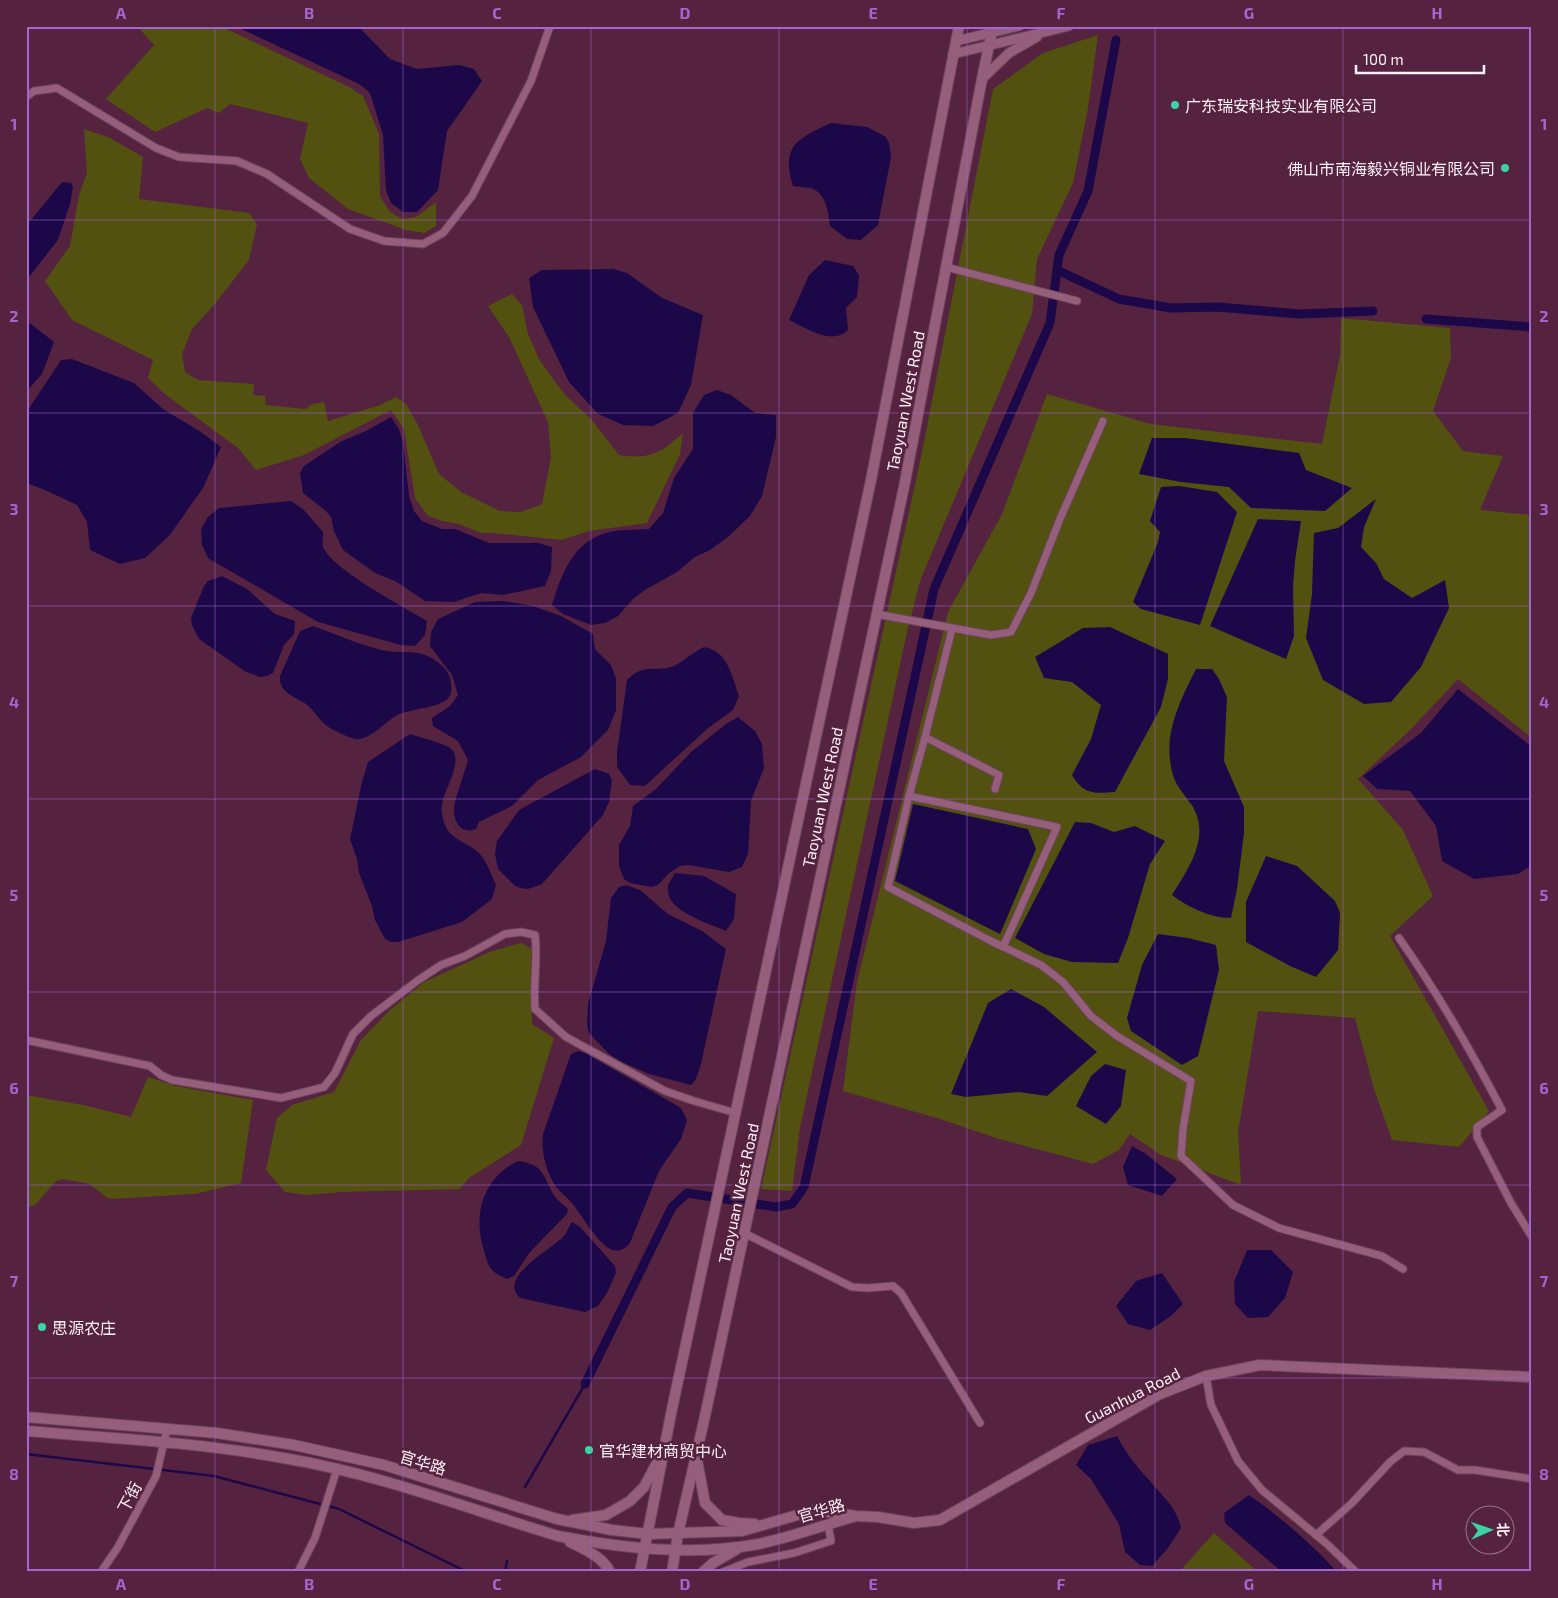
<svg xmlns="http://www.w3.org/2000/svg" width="1558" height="1598" viewBox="0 0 1558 1598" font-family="'Exo 2','Noto Sans SC',sans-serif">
  <rect width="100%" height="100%" fill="#55233f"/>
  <g fill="#53510f">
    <polygon points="137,26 220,26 349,87 363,96 379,134 380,196 389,211 402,219 416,217 436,202 436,226 424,233 406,230 348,209 309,178 300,159 308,123 230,104 219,113 207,108 155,132 106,99 154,45"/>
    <polygon points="1098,35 1088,108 1073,183 1037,259 1032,314 920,581 907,632 800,1128 792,1191 761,1189 921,457 993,89 1043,53"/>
    <path d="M84,129L108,137L143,157L139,199L249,213L257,224L249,260L214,305L192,329L182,354L185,372L198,380L254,384L253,395L265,396L266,405L305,409L313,404L324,402L328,421L380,405L396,397L406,404L418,425L439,474L461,492L500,511L521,512L542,504L551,457L548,422L509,337L488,306L512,294L522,305L528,334L540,361L565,395L590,418L619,455C650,460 661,453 683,433L680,454L647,523L589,531L562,540L493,533H481L459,524L443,521L428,516L415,498L404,429L391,410L304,455L256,470L238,448L166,395L148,378L153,360L72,320L45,281L70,246L79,195L87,173Z"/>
    <polygon points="1341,318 1450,328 1451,358 1433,411 1463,451 1503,456 1480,510 1532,515 1532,738 1458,679 1410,730 1358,779 1403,830 1433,896 1390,936 1489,1111 1459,1147 1392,1140 1374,1089 1355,1018 1258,1011 1238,1133 1241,1185 1161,1155 1130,1134 1119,1150 1093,1164 999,1139 940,1119 843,1091 857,982 948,612 1002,514 1047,394 1151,424 1322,444 1340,355"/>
    <polygon points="521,943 531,948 532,1024 554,1038 521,1145 469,1178 460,1189 340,1192 308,1195 285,1192 266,1170 277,1118 292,1105 334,1092 361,1040 390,1010 424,982 492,951"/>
    <polygon points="148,1077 176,1086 253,1100 241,1183 195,1194 109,1199 89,1184 63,1179 56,1181 35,1205 26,1208 26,1095 83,1105 131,1117"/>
    <polygon points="1214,1533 1258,1572 1179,1572"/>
  </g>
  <g fill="#1c0849">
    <polygon points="235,26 358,26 390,59 417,69 459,65 474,69 482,81 447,131 438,190 417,212 403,212 391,203 386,190 383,135 370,93 359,84"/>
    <path d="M831,123L867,127L886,137L889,143L891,157L878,225L861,240L847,239L830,226C828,213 827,195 813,189C808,187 799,187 793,186C780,145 799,138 831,123Z"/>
    <polygon points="62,182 71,183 73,187 70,204 58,240 26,281 26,222 31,220"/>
    <path d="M825,260L853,266L859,275L857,297L846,308L848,330C832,346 806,328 789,320L809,275Z"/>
    <polygon points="613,269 627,273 662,298 703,315 691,385 678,413 653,426 623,425 598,414 569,382 533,307 529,278 542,270"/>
    <polygon points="26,320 54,342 42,374 26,392"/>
    <polygon points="72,359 134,383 163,409 201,432 221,447 203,488 169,536 145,558 120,564 90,550 87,522 77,505 45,490 26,483 26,413 61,360"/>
    <path d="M717,390L731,395L755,413L776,415V437L762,496L750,516L728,537L710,550L695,557L677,572L645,590L633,599L618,616L605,623L591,625L563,614L552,605C561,575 573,542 606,533C619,529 636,530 649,529L663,513L674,478L693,449V413L704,395Z"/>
    <polygon points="391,417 399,429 403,442 409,496 414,511 422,521 442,529 455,529 489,543 538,543 552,547 551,571 545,586 503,595 481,593 454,602 425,601 395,581 375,573 343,550 334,531 331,517 326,511 303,493 300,473 304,466 340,442 366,431"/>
    <polygon points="1152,438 1185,438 1299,453 1306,470 1352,488 1325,511 1251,508 1229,487 1181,482 1139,474"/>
    <polygon points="1179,486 1217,492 1237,512 1200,625 1141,609 1133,602 1158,542 1160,532 1150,521 1161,487"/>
    <polygon points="1376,499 1364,527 1361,547 1376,563 1384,579 1412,598 1445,580 1449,608 1421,667 1391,702 1364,704 1323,680 1306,638 1312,594 1314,533 1338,528"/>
    <path d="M291,501L303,509L323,532C323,536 322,543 323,547C333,570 404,607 427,621L425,635L415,646L401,645L318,622L208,558L202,545L201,529L208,517L219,508Z"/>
    <polygon points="1258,519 1301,521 1295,561 1293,587 1294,636 1286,659 1210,626"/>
    <polygon points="222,576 247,589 275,614 295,621 294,634 284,645 273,673 267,676 260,677 246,672 199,639 192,625 191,618 204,586 208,581"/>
    <path d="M504,601L533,606L561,616L593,634L595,649L611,665L616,679V710L608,730L581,757L538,780L512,806L479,822L476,829C463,834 454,825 454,810C454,800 465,772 468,760L458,741L433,726L432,718L450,706L458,695L452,675L430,646L431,632L438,619L475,602Z"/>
    <path d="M313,626C335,634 358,644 381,650C397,654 414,649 430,657C439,662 450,671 451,682C451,685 452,690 451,693C447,710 407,707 394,717C384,724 368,741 355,739C347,737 333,730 327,726C319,720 314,710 306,704C294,696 279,693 280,676L300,631Z"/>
    <path d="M1110,627L1168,654V679L1161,707L1115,792C1094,794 1083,794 1072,775L1091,739L1101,705L1072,682L1044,678L1035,657L1083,628Z"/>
    <path d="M704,647C728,651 732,676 739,696L733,710L707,729L645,786L630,785L617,767V752L627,680C644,662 657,673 674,666C684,661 693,652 704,647Z"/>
    <path d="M1196,669H1212L1219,679L1227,697L1224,761L1244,807V833L1237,889L1231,918C1210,918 1188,907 1172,895C1189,868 1212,835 1191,804C1178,786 1173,783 1170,760C1166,728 1182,697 1196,669Z"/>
    <polygon points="1458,689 1532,747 1532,865 1518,874 1474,879 1442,861 1436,826 1410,791 1377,789 1363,776 1421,733"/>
    <polygon points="738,717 755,731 762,744 764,768 751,801 748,854 742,867 729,872 688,865 680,866 668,874 658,885 651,887 630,883 624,879 619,866 619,845 630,826 633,806 656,789 691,752 726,724"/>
    <path d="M410,734C419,737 443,743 450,748C466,760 442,792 442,806C441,811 443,820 445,825C452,841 470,843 480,854C487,862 492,876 496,885L492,899L462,922L398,942H391L385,939L375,920L372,906L359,873L357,859L350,839L362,782L368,762Z"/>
    <polygon points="595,769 609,774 612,780 609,802 603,815 542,884 528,889 520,888 514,885 498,869 495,854 497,841 519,810"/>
    <polygon points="913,804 1028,829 1036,849 1000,934 895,881"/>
    <polygon points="1075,822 1091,823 1114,832 1135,826 1165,841 1150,864 1128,938 1118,963 1072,962 1044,954 1015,938"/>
    <polygon points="1266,856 1297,866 1335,901 1340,913 1338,950 1316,977 1290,966 1246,942 1246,902"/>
    <path d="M675,873L704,876L736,894L734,919L726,931C712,925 679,914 671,900C668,896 668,890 668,885Z"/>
    <polygon points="626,885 640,890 668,914 702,931 726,949 701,1064 696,1079 691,1085 649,1074 622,1062 609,1054 589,1033 587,1026 588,1004 606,941 611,898 619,887"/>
    <polygon points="1158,934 1188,938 1216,945 1219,970 1198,1056 1182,1065 1131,1031 1127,1018 1142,965"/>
    <polygon points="1011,989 1044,1007 1097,1052 1047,1096 1019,1092 966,1097 951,1094 988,1003"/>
    <path d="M578,1051L585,1053L681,1108L687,1120L681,1139L659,1171L630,1243C625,1249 618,1253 610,1249C595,1240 582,1215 571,1202C565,1195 557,1190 553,1182C545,1167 541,1150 543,1134L571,1054Z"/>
    <polygon points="1105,1064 1126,1070 1121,1106 1106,1124 1076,1106 1091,1076"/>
    <polygon points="1132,1146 1146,1154 1177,1179 1162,1196 1128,1185 1123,1167"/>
    <path d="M518,1161C547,1165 542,1178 556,1198C559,1202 564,1205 568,1209L567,1214L530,1252L514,1276L507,1279C487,1270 489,1267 483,1247C473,1212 484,1178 518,1161Z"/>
    <path d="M572,1222L580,1227L615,1266L616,1273L607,1293L598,1306L585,1312L520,1298C497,1277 551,1250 564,1236C567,1232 569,1226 572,1222Z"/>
    <polygon points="1247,1250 1271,1250 1293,1272 1285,1298 1268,1317 1248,1318 1235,1304 1234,1282"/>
    <polygon points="1162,1273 1183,1304 1171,1316 1150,1330 1128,1324 1116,1306 1136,1281"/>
    <path d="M1117,1436C1125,1452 1137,1467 1149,1480C1162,1496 1177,1507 1181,1528L1168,1548L1152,1566L1140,1565L1125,1552L1119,1524L1091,1479L1076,1465L1088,1445Z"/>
    <path d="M1249,1495C1279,1516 1313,1545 1337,1572H1282L1225,1523L1224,1513Z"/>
  </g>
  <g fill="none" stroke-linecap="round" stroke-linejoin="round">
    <g stroke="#1c0849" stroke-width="2.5">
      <polyline points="26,1454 214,1476 339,1509 467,1572"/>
      <polyline points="525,1487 585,1384"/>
      <polyline points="505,1572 507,1561"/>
    </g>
    <g stroke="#1c0849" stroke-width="9">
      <polyline points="1057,270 1119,299 1171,308 1218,307 1300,314 1373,311"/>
      <polyline points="1426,319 1532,327"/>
      <polyline points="585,1384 672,1207 687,1193 776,1207 792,1204 804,1187 934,589 1050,323 1059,255 1088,191 1116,40"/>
    </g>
    <g stroke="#6b445c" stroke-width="9">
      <g id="minor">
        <polyline points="26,97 34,91 57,88 156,148 179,157 237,161 267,174 350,229 384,241 423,244 443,233 472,196 531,81 550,26"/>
        <polyline points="946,267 1077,301"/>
        <polyline points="876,614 991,635 1011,632 1031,593 1060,519 1103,421"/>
        <polyline points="952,629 925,737 999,775 995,789"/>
        <polyline points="925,737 909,796 888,887 991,941 1041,965 1063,982 1091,1016 1117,1036 1191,1081 1183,1129 1181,1156 1233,1205 1279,1228 1382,1256 1403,1269"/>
        <polyline points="909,796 1057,827 1003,947"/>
        <path d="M1399,938C1438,993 1471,1051 1502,1110L1477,1127V1137L1511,1203L1532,1237"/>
        <path d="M26,1040L150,1066L161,1075L172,1080L281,1098L324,1087L335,1073L353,1034L371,1016L417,981L441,965L465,956L505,934L521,932L535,935C538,960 533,984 535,1009L566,1037L665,1091L694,1101L736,1113"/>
        <polyline points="744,1233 852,1287 868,1288 893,1286 901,1293 980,1423"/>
        <polyline points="1206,1376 1211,1405 1238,1461 1262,1490 1327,1544 1356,1572"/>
        <polyline points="1316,1535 1352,1503 1390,1462 1404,1451 1424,1452 1458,1470 1475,1470 1532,1479"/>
        <polyline points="101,1572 118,1547 156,1476 167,1429"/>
        <polyline points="298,1572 315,1538 337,1469"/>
        <polyline points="723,1572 748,1562 794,1553 831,1541 828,1524"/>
      </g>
    </g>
    <g stroke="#6b445c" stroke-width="11">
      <g id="tertiary">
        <polyline points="956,41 1019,26"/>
        <polyline points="953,54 1069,26"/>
        <polyline points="982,79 1009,53 1037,37"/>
      </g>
    </g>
    <g stroke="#6b445c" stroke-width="12">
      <g id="secondary">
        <polyline points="26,1417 217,1433 294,1445 384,1465 557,1519 612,1530 648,1534 742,1531 815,1510 856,1516 878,1517 914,1523 940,1520 1160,1394 1206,1376 1260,1365 1532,1377"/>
        <path d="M26,1431C114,1438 203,1443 289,1459C382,1475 469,1509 558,1536C622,1548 689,1556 753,1545C787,1539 820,1526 853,1517"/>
        <polyline points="697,1460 705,1503 722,1520 739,1523 755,1524"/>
        <polyline points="572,1520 606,1515 630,1501 644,1487 660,1457"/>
        <path d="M570,1542C584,1549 603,1557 610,1572"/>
        <polyline points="640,1572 672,1409 871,480 959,26"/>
        <polyline points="672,1572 678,1534 705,1416 904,487 982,79 993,26"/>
        <polyline points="703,1572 713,1563 737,1549"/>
      </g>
    </g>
    <use href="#minor" stroke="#955e7b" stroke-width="7"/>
    <use href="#tertiary" stroke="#955e7b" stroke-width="9"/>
    <use href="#secondary" stroke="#955e7b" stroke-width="10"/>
  </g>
  <path fill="none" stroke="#a266cf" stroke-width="1" stroke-opacity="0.55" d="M215,26V1572M403,26V1572M591,26V1572M779,26V1572M967,26V1572M1155,26V1572M1343,26V1572M26,220H1532M26,413H1532M26,606H1532M26,799H1532M26,992H1532M26,1185H1532M26,1378H1532"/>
  <g fill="#3bd4a4" stroke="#55233f" stroke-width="2">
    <circle cx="1175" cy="105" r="5"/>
    <circle cx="1505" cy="168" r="5"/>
    <circle cx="42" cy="1327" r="5"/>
    <circle cx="589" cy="1450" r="5"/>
  </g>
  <g text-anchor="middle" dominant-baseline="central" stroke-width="5" stroke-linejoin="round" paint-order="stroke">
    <g font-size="16" fill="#fceff5" stroke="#55233f" text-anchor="start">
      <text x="1185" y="105">广东瑞安科技实业有限公司</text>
      <text x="1495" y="168" text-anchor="end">佛山市南海毅兴铜业有限公司</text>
      <text x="52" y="1327">思源农庄</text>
      <text x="599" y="1450">官华建材商贸中心</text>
    </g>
    <g font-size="16" fill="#fceff5" stroke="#55233f">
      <text transform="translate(905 401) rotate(-79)">Taoyuan West Road</text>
      <text transform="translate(822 797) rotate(-78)">Taoyuan West Road</text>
      <text transform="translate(738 1193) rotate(-78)">Taoyuan West Road</text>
      <text transform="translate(1132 1395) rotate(-27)">Guanhua Road</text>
      <text transform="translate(423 1462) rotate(17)">官华路</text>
      <text transform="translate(129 1497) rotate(-62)">下街</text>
      <text transform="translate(821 1510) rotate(-16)">官华路</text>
    </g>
  </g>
  <rect width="1558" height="1598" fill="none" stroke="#55233f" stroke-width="55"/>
  <g transform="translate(1490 1530) rotate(88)"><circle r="24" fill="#55233f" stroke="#987588"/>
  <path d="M0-4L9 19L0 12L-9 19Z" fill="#3bd4a4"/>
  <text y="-8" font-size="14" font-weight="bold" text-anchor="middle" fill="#fceff5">北</text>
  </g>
  <path d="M1356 65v8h128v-8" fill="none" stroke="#fceff5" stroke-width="2.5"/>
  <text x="1363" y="65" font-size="15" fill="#fceff5" stroke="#55233f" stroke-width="4" paint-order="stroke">100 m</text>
  <rect x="28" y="28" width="1502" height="1542" fill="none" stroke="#a266cf" stroke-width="2"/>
  <g font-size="16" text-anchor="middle" font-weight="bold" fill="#a266cf">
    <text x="121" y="19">A</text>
    <text x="309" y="19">B</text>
    <text x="497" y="19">C</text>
    <text x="685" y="19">D</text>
    <text x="873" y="19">E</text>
    <text x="1061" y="19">F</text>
    <text x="1249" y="19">G</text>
    <text x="1437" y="19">H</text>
    <text x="14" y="130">1</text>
    <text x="1544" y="130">1</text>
    <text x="14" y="322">2</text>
    <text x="1544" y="322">2</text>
    <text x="14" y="515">3</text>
    <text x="1544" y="515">3</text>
    <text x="14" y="708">4</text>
    <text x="1544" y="708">4</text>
    <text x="14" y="901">5</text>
    <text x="1544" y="901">5</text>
    <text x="14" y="1094">6</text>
    <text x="1544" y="1094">6</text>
    <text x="14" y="1287">7</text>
    <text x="1544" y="1287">7</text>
    <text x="14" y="1480">8</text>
    <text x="1544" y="1480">8</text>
    <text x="121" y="1590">A</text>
    <text x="309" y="1590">B</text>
    <text x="497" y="1590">C</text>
    <text x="685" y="1590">D</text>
    <text x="873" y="1590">E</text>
    <text x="1061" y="1590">F</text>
    <text x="1249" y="1590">G</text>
    <text x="1437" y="1590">H</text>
  </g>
</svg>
